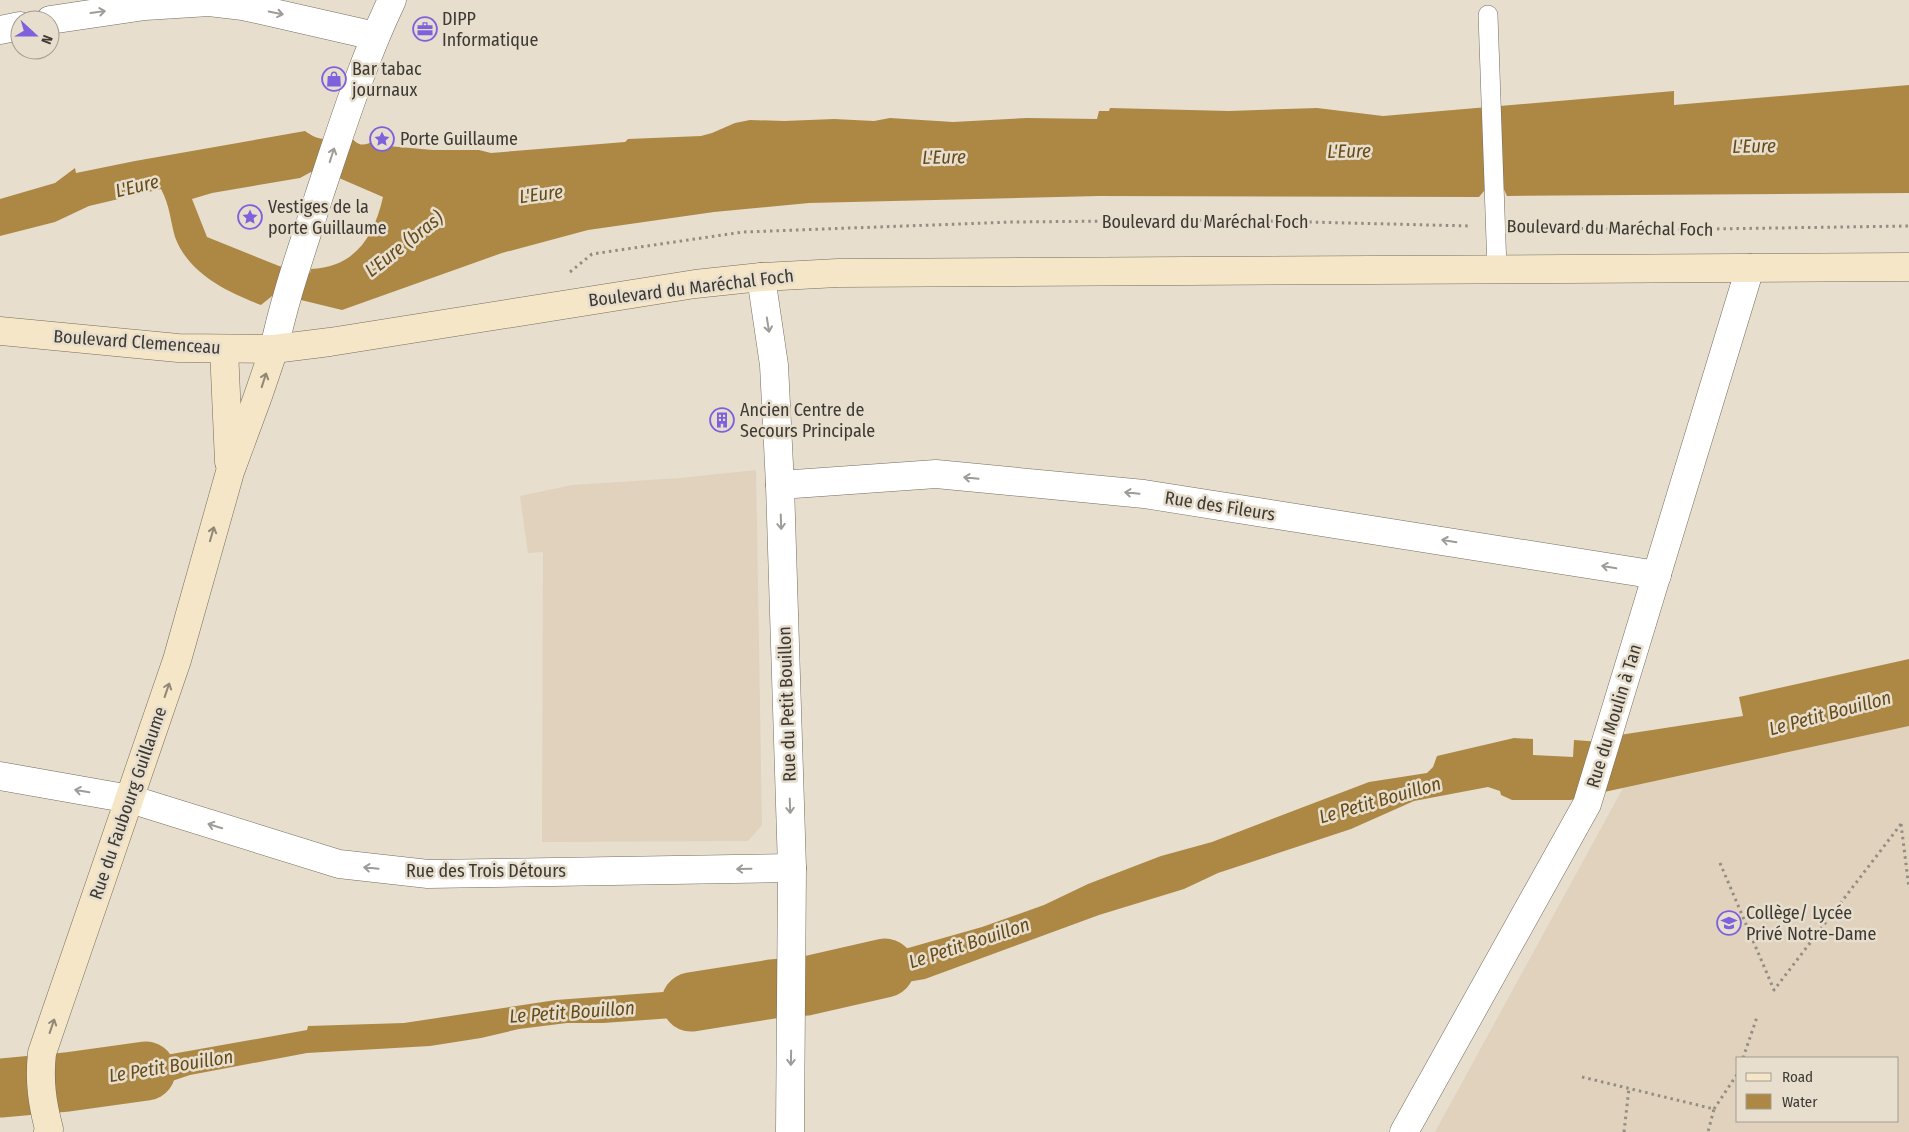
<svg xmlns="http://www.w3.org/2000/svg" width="1909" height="1132" viewBox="0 0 1909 1132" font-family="'Fira Sans Condensed',sans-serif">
  <rect width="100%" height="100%" fill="#e7dece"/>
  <g fill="#e0d2bc" fill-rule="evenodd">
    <polygon points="756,470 762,825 748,841 542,842 543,552 528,553 520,496 572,485 680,478"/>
    <path d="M1909,726V1132H1435L1623,788ZM1738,1058H1898V1121H1738Z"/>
  </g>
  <g fill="#ac8844" fill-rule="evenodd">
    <path d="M1909,85V193L1507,196L1502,185H1489L1479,197L1099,196L809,203L714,212L588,230L502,253L342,310L301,300L272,296L261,305C227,292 188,273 175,237C170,219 170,206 161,189L89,206L55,222L0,236V199L55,183L75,168L76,173L135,161L305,131C323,144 328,138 347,132C356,144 361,149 375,140L376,137L389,141L388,146L433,150H479L491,153L625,142L628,139L701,136L712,133L735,123L750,120L784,121L834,119L874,121L890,118L953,122L1027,118L1097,119L1099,111H1109L1110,108L1229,111L1317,108L1383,116L1674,91V105ZM311,172L339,178L383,197C374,237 355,267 311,269L310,273L279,266L207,237L192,199L212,193L300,178Z"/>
    <polygon points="1909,659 1909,726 1595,794 1613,736 1743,716 1739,697"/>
    <polygon points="1514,738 1533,739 1533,755 1573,757 1574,740 1601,742 1585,798 1570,800 1512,800 1501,795 1500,791 1488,787 1414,801 1351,829 1218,873 1184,889 1099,915 925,979 814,998 813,1004 806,1004 805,964 811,963 812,966 894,952 982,927 1044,905 1088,884 1161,856 1212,842 1369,782 1427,773 1433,767 1437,756"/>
    <polygon points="766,971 772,971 772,1008 768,1010 767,1005 715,1015 603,1023 567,1023 519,1029 481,1038 430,1046 307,1053 190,1075 172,1081 162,1094 106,1097 68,1094 66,1066 149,1058 307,1030 308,1026 404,1023 556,1000 690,990 766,974"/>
    <polygon points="24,1069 27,1099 0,1101 0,1074"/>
  </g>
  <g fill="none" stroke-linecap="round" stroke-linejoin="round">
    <g stroke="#ac8844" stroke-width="59">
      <polyline points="691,1002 772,989 806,986 885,968"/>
      <polyline points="0,1088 67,1082 146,1071"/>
    </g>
    <g stroke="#746c5e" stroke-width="20">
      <polyline id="lane" points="1488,15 1497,269"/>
    </g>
    <g stroke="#746c5e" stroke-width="29">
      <g id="street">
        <polyline points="50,20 145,6 209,2 243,6 375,36"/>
        <polyline points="0,30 20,26"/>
        <polyline points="761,277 774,365 780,485 792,868 790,1132"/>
        <path d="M274,349C285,296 303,247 319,196C341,130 362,63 392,0"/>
        <polyline points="780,485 936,474 1144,494 1657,575"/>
        <polyline points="0,776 130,799 339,864 428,874 792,868"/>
        <polyline points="1404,1132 1587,804 1750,268"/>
      </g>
    </g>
    <g stroke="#746c5e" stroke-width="29">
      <g id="secondary">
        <polyline points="0,331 178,348 274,349 330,342 695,284 761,277 838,273 1909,267"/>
        <polyline points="224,349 229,462"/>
        <path d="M48,1132L49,1129C42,1102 39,1081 42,1053L177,660L230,472L258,396L274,349"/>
      </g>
    </g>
    <g stroke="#948d82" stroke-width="3" stroke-dasharray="2.5 4" stroke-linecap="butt">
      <polyline points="1522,227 1644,230 1909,226"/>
      <polyline points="570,272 592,254 743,232 1013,222 1225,220 1471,226"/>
      <polyline points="1901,824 1909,888"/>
      <polyline points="1720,863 1774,990 1901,824"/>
      <polyline points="1743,1058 1757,1017"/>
      <polyline points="1582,1077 1714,1109 1708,1132"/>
      <polyline points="1714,1109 1738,1073"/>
      <polyline points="1624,1132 1629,1088"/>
    </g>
    <use href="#lane" stroke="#fff" stroke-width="19"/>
    <use href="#street" stroke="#fff" stroke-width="28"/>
    <use href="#secondary" stroke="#f5e6c7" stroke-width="28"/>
  </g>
  <defs><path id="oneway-shaft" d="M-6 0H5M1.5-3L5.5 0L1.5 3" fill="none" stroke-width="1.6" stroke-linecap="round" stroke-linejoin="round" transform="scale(1.25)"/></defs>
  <g stroke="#9e9c99">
    <use href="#oneway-shaft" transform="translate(98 12) rotate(-8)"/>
    <use href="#oneway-shaft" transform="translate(276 13) rotate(12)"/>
    <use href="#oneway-shaft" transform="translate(332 155) rotate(-72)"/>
    <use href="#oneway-shaft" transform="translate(768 325) rotate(81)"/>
    <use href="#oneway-shaft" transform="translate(971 478) rotate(-174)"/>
    <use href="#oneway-shaft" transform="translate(1132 493) rotate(-174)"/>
    <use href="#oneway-shaft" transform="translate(781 522) rotate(88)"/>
    <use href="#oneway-shaft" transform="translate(1449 541) rotate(-171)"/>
    <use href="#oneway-shaft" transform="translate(1609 567) rotate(-170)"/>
    <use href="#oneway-shaft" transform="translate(82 791) rotate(-170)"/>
    <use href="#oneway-shaft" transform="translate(790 806) rotate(88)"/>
    <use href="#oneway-shaft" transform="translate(215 826) rotate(-163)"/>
    <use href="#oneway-shaft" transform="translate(371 868) rotate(-174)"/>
    <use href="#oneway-shaft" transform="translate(744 869) rotate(179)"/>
    <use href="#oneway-shaft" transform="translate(791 1058) rotate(91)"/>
  </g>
  <g stroke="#908776">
    <use href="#oneway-shaft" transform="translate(264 380) rotate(-72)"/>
    <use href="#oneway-shaft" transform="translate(212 534) rotate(-74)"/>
    <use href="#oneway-shaft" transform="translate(167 690) rotate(-71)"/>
    <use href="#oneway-shaft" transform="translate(52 1026) rotate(-71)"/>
  </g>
  <defs>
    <g id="office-ring" transform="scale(1.25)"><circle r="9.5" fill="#e7dece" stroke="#7e61dc" stroke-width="1.5"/><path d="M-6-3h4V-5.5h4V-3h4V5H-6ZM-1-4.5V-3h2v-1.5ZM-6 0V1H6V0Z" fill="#7e61dc"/></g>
    <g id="shop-ring" transform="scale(1.25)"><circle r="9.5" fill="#e7dece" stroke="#7e61dc" stroke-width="1.5"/><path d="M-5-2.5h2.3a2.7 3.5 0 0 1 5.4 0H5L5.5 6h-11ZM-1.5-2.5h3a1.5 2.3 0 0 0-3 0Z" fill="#7e61dc"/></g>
    <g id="sight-ring" transform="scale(1.25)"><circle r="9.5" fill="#e7dece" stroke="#7e61dc" stroke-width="1.5"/><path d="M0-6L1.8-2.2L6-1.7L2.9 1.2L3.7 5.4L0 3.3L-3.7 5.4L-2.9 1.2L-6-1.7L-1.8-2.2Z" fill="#7e61dc"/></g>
    <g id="building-ring" transform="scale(1.25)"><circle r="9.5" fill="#e7dece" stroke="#7e61dc" stroke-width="1.5"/><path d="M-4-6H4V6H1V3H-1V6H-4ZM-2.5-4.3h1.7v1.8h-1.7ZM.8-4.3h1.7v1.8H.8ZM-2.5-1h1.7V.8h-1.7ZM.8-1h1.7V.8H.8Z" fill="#7e61dc"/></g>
    <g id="school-ring" transform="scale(1.25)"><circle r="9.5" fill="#e7dece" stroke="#7e61dc" stroke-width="1.5"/><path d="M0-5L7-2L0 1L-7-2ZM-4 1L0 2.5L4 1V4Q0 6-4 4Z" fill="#7e61dc"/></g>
  </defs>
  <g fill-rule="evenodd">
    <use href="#office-ring" x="425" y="29"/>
    <use href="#shop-ring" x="334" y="79"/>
    <use href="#sight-ring" x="382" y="139"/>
    <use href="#sight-ring" x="250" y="217"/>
    <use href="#building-ring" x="722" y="420"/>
    <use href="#school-ring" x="1729" y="923"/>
  </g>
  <g text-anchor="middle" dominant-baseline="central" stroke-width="5" stroke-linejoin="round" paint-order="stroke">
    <g font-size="18" fill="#3d3933" stroke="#e7dece" text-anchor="start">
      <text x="442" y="19">DIPP<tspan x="442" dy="21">Informatique</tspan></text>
      <text x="352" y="69">Bar tabac<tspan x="352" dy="21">journaux</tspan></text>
      <text x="400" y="139">Porte Guillaume</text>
      <text x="268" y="207">Vestiges de la<tspan x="268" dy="21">porte Guillaume</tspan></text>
      <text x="740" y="410">Ancien Centre de<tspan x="740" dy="21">Secours Principale</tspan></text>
      <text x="1746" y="913">Collège/ Lycée<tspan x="1746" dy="21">Privé Notre-Dame</tspan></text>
    </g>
    <g font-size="18" fill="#3d3933" stroke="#e7dece">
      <text x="1205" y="222">Boulevard du Maréchal Foch</text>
      <text transform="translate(1610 228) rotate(1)">Boulevard du Maréchal Foch</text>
      <text transform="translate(691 288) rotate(-7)">Boulevard du Maréchal Foch</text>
      <text transform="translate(137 342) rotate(4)">Boulevard Clemenceau</text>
      <text transform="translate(1220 506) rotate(9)">Rue des Fileurs</text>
      <text transform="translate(787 704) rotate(-92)">Rue du Petit Bouillon</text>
      <text transform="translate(1614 716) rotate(-73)">Rue du Moulin à Tan</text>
      <text transform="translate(128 803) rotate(-71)">Rue du Faubourg Guillaume</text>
      <text x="486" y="871">Rue des Trois Détours</text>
    </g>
    <g font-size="19" font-style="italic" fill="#664b18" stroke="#e7dece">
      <text transform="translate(1754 146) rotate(-1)">L'Eure</text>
      <text transform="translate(1349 151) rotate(-1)">L'Eure</text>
      <text transform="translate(944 157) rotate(-1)">L'Eure</text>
      <text transform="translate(137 186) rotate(-14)">L'Eure</text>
      <text transform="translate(541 194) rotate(-7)">L'Eure</text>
      <text transform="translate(404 244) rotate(-38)">L'Eure (bras)</text>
      <text transform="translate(1830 713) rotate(-15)">Le Petit Bouillon</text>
      <text transform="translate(1380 800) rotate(-16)">Le Petit Bouillon</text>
      <text transform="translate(969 943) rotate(-18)">Le Petit Bouillon</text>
      <text transform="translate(572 1012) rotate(-4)">Le Petit Bouillon</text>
      <text transform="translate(171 1066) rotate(-9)">Le Petit Bouillon</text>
    </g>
  </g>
  <rect x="1736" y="1057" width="162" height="65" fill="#e7dece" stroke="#a39c90"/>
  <rect x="1746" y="1073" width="25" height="8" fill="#f5e6c7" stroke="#a39c90"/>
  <text x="1782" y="1082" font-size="15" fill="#3d3933">Road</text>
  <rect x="1746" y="1094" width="25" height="15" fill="#ac8844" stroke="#a39c90"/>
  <text x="1782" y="1107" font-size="15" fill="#3d3933">Water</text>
  <g transform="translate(35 35) rotate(111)"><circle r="24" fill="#e7dece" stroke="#a39c90"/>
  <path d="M0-4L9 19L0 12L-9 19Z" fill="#7e61dc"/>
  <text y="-8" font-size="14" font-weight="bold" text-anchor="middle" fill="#3d3933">N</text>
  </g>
</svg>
